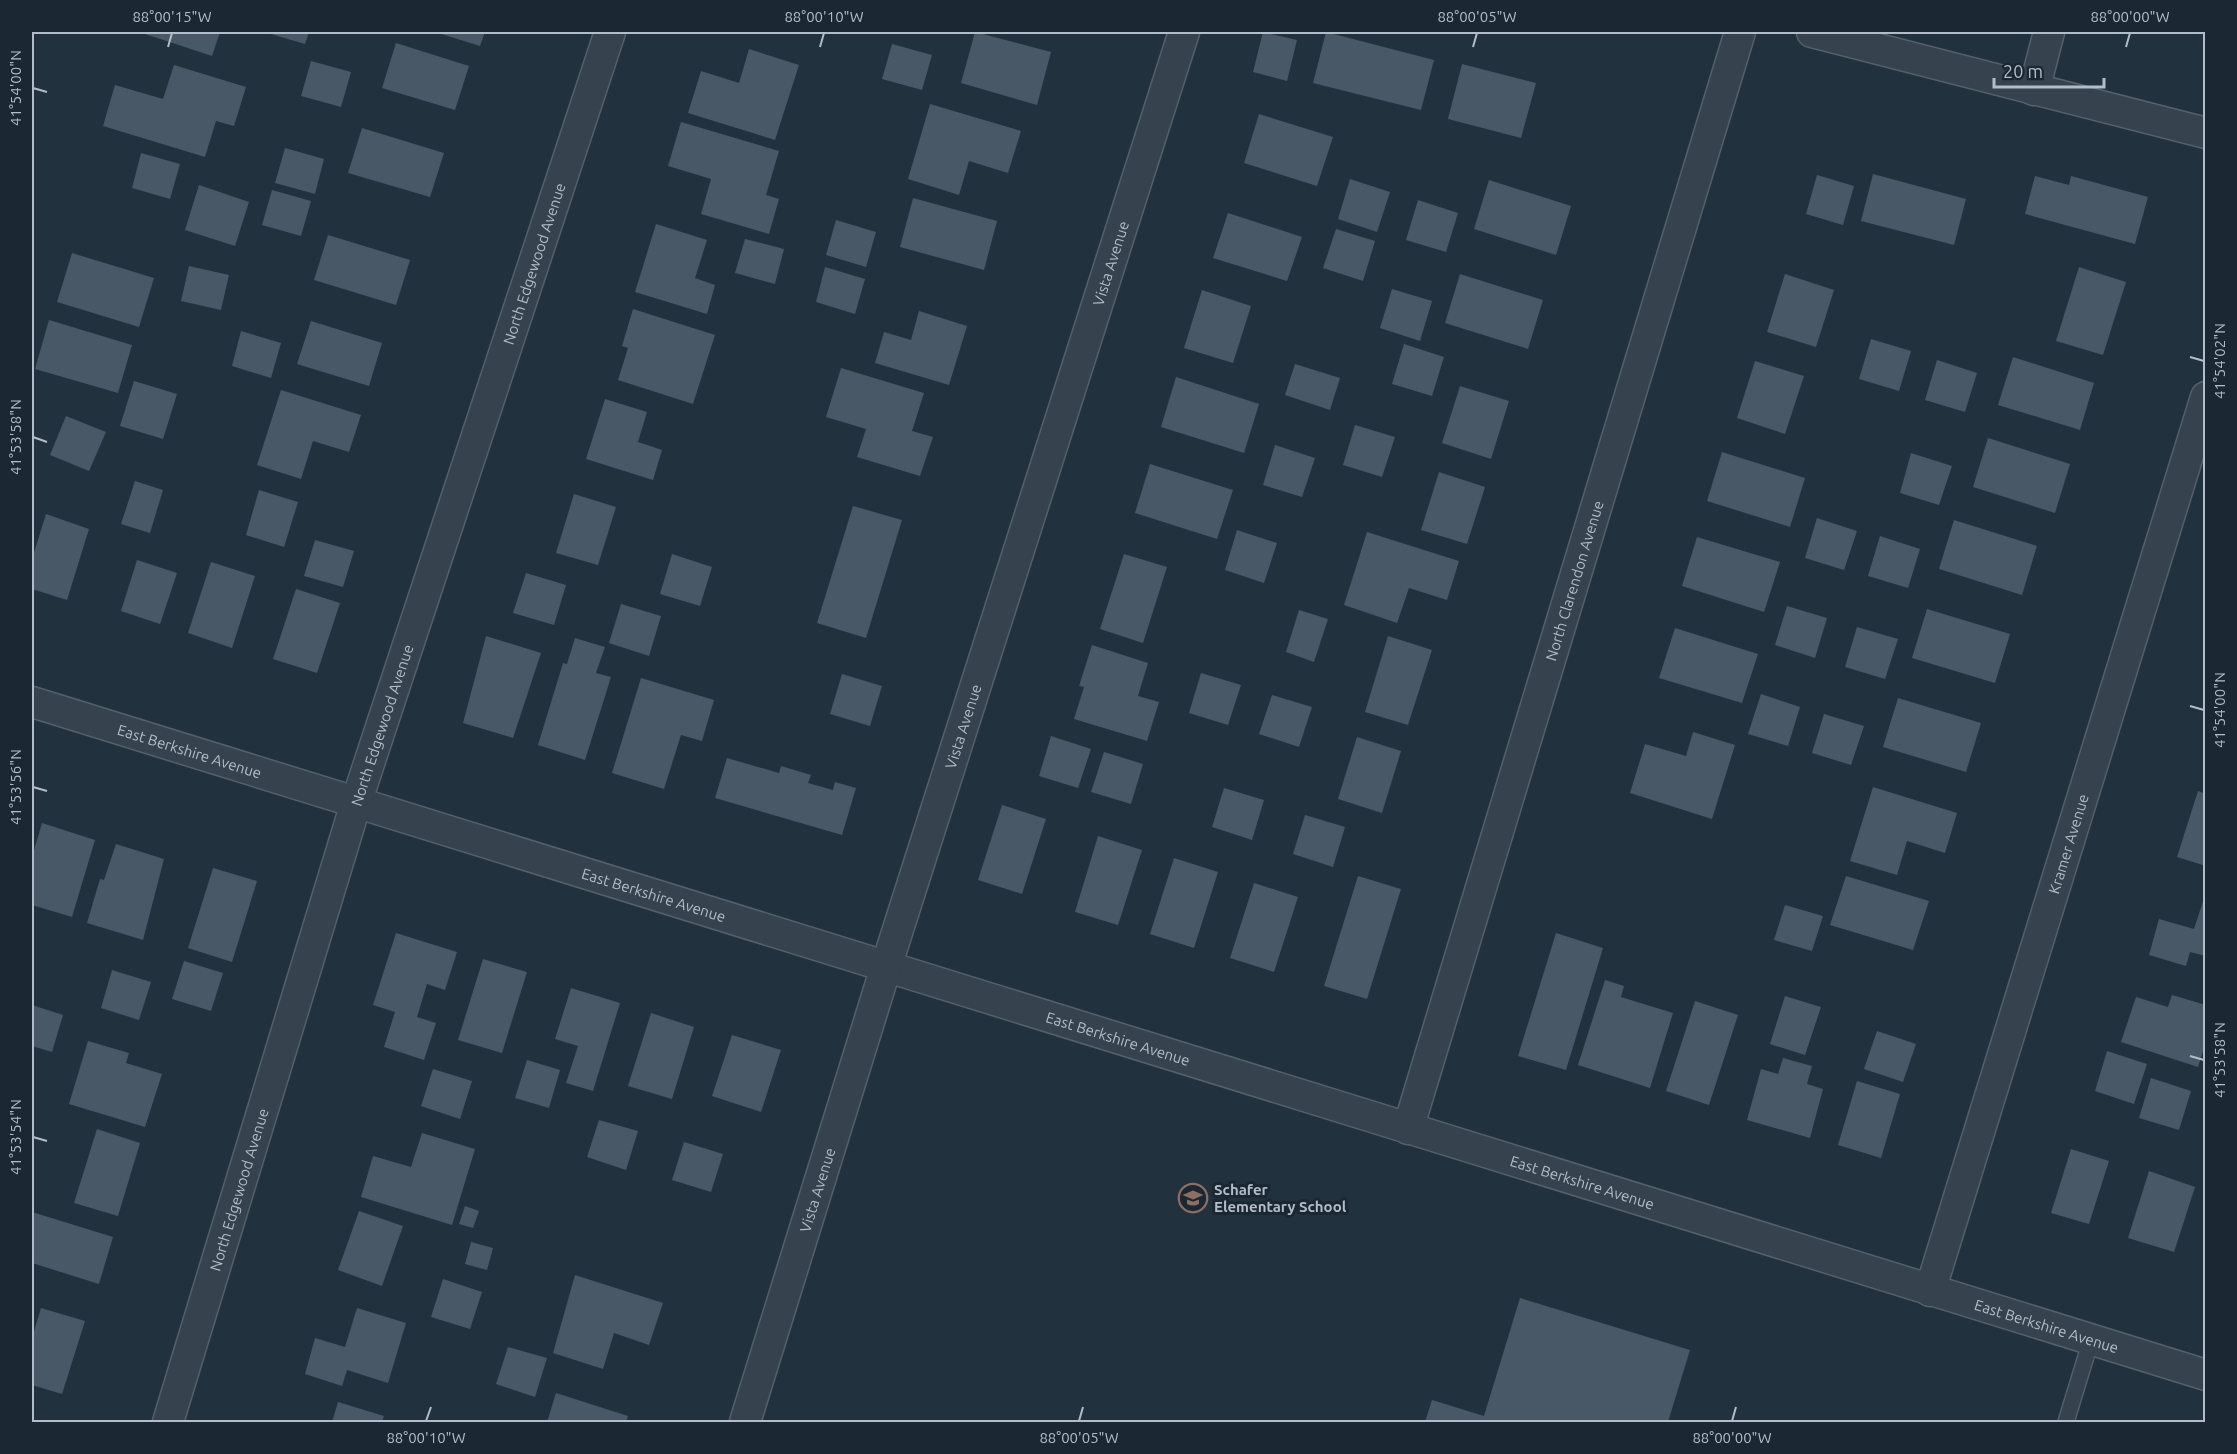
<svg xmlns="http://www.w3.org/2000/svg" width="2237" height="1454" viewBox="0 0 2237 1454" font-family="Ubuntu,sans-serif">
  <rect width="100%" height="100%" fill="#22313e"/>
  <g fill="#485867">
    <polygon points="139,32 220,32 212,56"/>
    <polygon points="264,32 309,32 305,44"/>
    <polygon points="435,32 485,32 480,46"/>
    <polygon points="975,32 1051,52 1037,105 961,83"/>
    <polygon points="1263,32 1297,40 1287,81 1253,72"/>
    <polygon points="1326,32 1434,60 1421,110 1313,83"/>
    <polygon points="396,43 469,66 455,110 382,88"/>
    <polygon points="892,44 932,55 922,90 882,79"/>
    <polygon points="749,49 799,65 775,140 688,113 701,71 739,83"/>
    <polygon points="311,61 351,72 341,107 301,96"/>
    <polygon points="1462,64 1536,83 1521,138 1448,119"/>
    <polygon points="174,65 246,87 234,126 216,121 205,157 103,126 115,85 163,99"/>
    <polygon points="930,104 1021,131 1008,173 969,161 959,195 908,179"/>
    <polygon points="1259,114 1333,137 1317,186 1244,163"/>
    <polygon points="681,122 779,151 766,195 779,199 769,234 701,214 711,179 668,166"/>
    <polygon points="362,128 444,153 430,197 348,173"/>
    <polygon points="285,148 324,159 315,194 275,183"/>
    <polygon points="141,153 180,164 170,199 132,188"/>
    <polygon points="1873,174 1966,199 1954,245 1861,221"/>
    <polygon points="1817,175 1854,186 1843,225 1806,214"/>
    <polygon points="2035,176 2069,185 2071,176 2148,197 2135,244 2025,214"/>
    <polygon points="1350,179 1390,192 1377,232 1338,219"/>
    <polygon points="1489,180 1571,206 1556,255 1474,229"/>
    <polygon points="199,185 249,202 235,246 185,230"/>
    <polygon points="272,190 311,201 301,236 262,225"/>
    <polygon points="913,198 997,221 984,270 900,247"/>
    <polygon points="1418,200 1458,213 1446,252 1406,240"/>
    <polygon points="1228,213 1302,237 1287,281 1213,258"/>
    <polygon points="836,220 876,232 866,267 826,255"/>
    <polygon points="656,224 707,240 695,278 715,285 707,314 635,292"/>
    <polygon points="1336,229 1375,241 1363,281 1323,268"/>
    <polygon points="328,235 410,260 396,305 314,280"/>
    <polygon points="745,239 784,249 775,284 735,273"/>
    <polygon points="72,253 154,278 139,327 57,302"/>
    <polygon points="189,266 229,275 221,310 181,301"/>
    <polygon points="825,267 865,279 855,314 816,302"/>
    <polygon points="2079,267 2126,282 2103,355 2056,341"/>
    <polygon points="1460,274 1543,300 1528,349 1445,323"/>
    <polygon points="1785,274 1834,290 1816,347 1767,332"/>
    <polygon points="1392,289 1432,301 1420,341 1380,328"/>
    <polygon points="1202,290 1251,306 1233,363 1184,348"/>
    <polygon points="633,309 715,335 693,404 618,380 628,348 622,346"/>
    <polygon points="919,311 967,326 949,385 875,363 884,332 911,340"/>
    <polygon points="49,320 132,345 118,393 35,369"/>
    <polygon points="311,321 382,343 369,386 297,364"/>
    <polygon points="241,331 281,343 271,378 232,366"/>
    <polygon points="1871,339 1911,351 1899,391 1859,379"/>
    <polygon points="1404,344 1444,357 1432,396 1392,384"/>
    <polygon points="2013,357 2094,383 2080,430 1998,405"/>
    <polygon points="1937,360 1977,373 1965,412 1925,400"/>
    <polygon points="1755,361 1804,376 1785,434 1737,418"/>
    <polygon points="1295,364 1340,378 1330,410 1285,395"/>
    <polygon points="841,368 924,393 912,431 933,437 920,476 857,457 866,429 826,417"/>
    <polygon points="1176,377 1259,404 1244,453 1161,427"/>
    <polygon points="134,381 177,394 163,439 120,426"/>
    <polygon points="1460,386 1509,401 1491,459 1442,443"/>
    <polygon points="281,390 361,415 349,452 313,441 301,479 257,465"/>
    <polygon points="605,399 647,412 638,442 662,450 653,480 586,459"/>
    <polygon points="66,416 106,432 89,471 50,455"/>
    <polygon points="1355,425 1395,437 1382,477 1343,465"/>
    <polygon points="1988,438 2070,464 2055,513 1973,487"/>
    <polygon points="1275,445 1315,458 1302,497 1263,485"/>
    <polygon points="1722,452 1805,478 1790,527 1707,501"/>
    <polygon points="1911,453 1952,466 1939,505 1900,493"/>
    <polygon points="1150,464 1233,490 1217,539 1135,513"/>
    <polygon points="1439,472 1485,487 1467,544 1421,530"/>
    <polygon points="135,481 163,490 150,533 121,524"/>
    <polygon points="259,490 298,502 284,547 246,535"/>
    <polygon points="574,494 616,507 598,565 556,553"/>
    <polygon points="853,506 902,520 866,638 817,623"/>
    <polygon points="46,514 89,529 67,600 32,589 32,559"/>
    <polygon points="1817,518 1857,531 1844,570 1805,558"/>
    <polygon points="1954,520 2037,546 2022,595 1939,569"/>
    <polygon points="1237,530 1277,543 1264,583 1225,570"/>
    <polygon points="1367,532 1459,561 1447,600 1409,588 1397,623 1344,605"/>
    <polygon points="1880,536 1920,549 1908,588 1868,576"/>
    <polygon points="1697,537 1780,562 1764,612 1682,586"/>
    <polygon points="315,540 354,551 343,587 304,576"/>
    <polygon points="672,554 712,567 700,606 660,594"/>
    <polygon points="1124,554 1167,567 1143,643 1100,629"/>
    <polygon points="137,560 177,573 160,624 121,611"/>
    <polygon points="211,562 255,576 232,648 188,633"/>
    <polygon points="526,573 566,585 554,625 513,613"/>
    <polygon points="296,589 340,603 317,673 273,659"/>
    <polygon points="621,604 661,616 649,656 609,643"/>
    <polygon points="1787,606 1827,618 1815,658 1775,645"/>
    <polygon points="1927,609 2010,634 1995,683 1912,658"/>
    <polygon points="1299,610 1328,619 1314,662 1286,652"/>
    <polygon points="1857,627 1898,639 1885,679 1845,667"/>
    <polygon points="1675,628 1758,654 1742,703 1659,678"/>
    <polygon points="486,636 541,653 513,738 463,723"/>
    <polygon points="1388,636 1432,650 1408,725 1365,712"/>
    <polygon points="575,638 605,647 596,673 611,677 585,760 538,745 563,663 567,664"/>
    <polygon points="1092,645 1148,663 1138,696 1159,702 1147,741 1074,719 1084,687 1079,686"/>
    <polygon points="1201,673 1241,685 1228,725 1189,713"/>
    <polygon points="842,674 882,686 870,726 830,714"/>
    <polygon points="641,678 714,700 702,741 681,735 664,789 612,773"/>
    <polygon points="1761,694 1800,707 1788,746 1748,734"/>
    <polygon points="1272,695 1312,707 1299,747 1259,734"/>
    <polygon points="1898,698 1981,723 1966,772 1883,747"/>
    <polygon points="1824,714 1864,726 1851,765 1812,753"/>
    <polygon points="1693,732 1735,745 1712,819 1630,793 1645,744 1686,756"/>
    <polygon points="1051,736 1091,749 1078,788 1039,776"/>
    <polygon points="1357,737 1401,751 1382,813 1338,799"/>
    <polygon points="1104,752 1143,764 1131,804 1091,792"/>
    <polygon points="727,758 779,773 781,766 811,775 808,783 833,790 835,782 856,788 842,835 715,798"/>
    <polygon points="1873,787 1957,813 1945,853 1907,841 1897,875 1850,861"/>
    <polygon points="1224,788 1264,800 1252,840 1212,827"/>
    <polygon points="2198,791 2206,794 2206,866 2177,857"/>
    <polygon points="1002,805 1046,819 1022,894 978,880"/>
    <polygon points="1305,815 1345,827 1333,867 1293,854"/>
    <polygon points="42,823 95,840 72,917 32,905 32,857"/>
    <polygon points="1098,836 1142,850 1118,925 1075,912"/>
    <polygon points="116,844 164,859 143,940 87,923 100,879 104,880"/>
    <polygon points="1174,858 1218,872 1194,948 1150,934"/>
    <polygon points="213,868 257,881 232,962 188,948"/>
    <polygon points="1358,876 1401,889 1367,999 1324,986"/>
    <polygon points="1846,876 1929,901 1913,950 1830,925"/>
    <polygon points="1254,883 1298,897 1274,972 1230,958"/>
    <polygon points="2206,892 2206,956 2190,952 2186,966 2149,955 2159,919 2194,929"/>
    <polygon points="1785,905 1823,916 1812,951 1774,940"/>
    <polygon points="396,933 457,952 445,990 427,984 417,1017 436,1023 424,1060 384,1047 395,1012 373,1005"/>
    <polygon points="1556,933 1603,948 1566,1070 1518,1056"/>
    <polygon points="483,959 527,972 502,1053 458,1040"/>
    <polygon points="184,961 223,973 211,1011 172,999"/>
    <polygon points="112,970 151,982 139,1020 101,1008"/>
    <polygon points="1605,980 1624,986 1621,997 1673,1013 1650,1088 1578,1065"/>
    <polygon points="571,988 620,1003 593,1091 566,1083 578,1046 555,1039"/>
    <polygon points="2172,995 2206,1005 2206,1042 2198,1067 2121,1042 2136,997 2168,1007"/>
    <polygon points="1785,996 1821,1007 1805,1055 1770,1044"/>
    <polygon points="1695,1001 1738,1015 1709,1105 1666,1091"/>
    <polygon points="32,1005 63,1015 52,1052 32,1046"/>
    <polygon points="651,1013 694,1027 672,1099 628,1086"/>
    <polygon points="1877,1031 1916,1044 1903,1082 1864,1069"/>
    <polygon points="732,1035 781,1050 761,1112 712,1096"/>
    <polygon points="88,1041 129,1053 126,1063 162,1074 145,1127 69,1104"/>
    <polygon points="2107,1051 2147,1064 2134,1104 2095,1091"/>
    <polygon points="1783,1058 1812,1066 1807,1084 1823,1089 1810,1138 1747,1120 1761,1069 1778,1074"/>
    <polygon points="527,1060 560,1070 549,1108 515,1098"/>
    <polygon points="433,1069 472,1081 460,1119 421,1106"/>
    <polygon points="2151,1078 2191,1091 2179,1130 2139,1118"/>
    <polygon points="1857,1081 1900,1094 1881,1158 1838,1145"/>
    <polygon points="599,1120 638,1131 626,1170 587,1157"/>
    <polygon points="97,1129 140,1143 118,1216 74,1203"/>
    <polygon points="422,1133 475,1149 452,1225 361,1197 373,1156 411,1167"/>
    <polygon points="684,1142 723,1154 711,1192 672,1180"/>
    <polygon points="2071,1149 2109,1161 2089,1224 2051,1213"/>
    <polygon points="2149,1171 2195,1187 2174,1252 2128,1238"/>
    <polygon points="465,1206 479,1211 473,1228 459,1224"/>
    <polygon points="359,1211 403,1226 382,1286 338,1270"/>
    <polygon points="32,1212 113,1237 99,1284 32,1263"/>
    <polygon points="471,1242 493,1248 487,1270 465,1264"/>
    <polygon points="575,1275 663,1303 649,1345 614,1333 603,1369 553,1353"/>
    <polygon points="443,1279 482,1292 470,1329 431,1317"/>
    <polygon points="1520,1298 1690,1350 1668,1422 1425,1422 1432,1400 1484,1416"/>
    <polygon points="41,1308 85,1321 62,1394 32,1385 32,1338"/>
    <polygon points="357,1308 406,1323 388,1383 347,1370 342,1386 305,1374 315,1338 345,1347"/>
    <polygon points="508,1347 547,1358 535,1397 496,1384"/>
    <polygon points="556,1393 628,1416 626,1422 547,1422"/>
    <polygon points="338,1402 384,1416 382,1422 332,1422"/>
  </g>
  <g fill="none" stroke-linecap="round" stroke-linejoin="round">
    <g stroke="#54606c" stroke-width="18">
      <polyline id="service" points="2066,1422 2091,1340"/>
    </g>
    <g stroke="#54606c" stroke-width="33">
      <g id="minor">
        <polyline points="1812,32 2206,133"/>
        <polyline points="2034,90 2049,32"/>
        <path id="s1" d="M32,702L2206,1375"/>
        <path id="s2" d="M1408,1129L1740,32"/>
        <path id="s3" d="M1930,1291L2206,397"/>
        <path id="s4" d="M168,1422L356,803L610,32"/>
        <path id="s5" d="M745,1422L886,967L1184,32"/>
      </g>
    </g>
    <use href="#service" stroke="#36424e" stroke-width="15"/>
    <use href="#minor" stroke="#36424e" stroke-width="30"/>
  </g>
  <path fill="none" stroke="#b2bdc9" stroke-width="2" d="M168,47L172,33M820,47L824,33M1473,47L1477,33M2126,47L2130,33M33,88L47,92M2190,357L2204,361M33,437L47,442M2190,706L2204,710M33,787L47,791M2190,1056L2204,1060M33,1137L47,1141M426,1421L431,1407M1079,1421L1083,1407M1732,1421L1736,1407"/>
  <defs>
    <g id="school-ring" transform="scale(1.5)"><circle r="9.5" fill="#1b2733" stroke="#8d6e63" stroke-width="1.5"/><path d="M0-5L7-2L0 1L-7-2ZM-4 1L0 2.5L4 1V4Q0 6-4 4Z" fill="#8d6e63"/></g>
  </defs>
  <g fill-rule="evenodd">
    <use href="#school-ring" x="1193" y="1198"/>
  </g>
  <g text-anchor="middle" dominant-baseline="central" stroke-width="6" stroke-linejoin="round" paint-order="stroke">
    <g font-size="15" fill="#b2bdc9" stroke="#1b2733">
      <text stroke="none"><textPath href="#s4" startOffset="1215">North Edgewood Avenue</textPath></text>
      <text stroke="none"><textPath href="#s5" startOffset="1215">Vista Avenue</textPath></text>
      <text stroke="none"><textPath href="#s2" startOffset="573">North Clarendon Avenue</textPath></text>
      <text stroke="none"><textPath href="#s4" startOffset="729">North Edgewood Avenue</textPath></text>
      <text stroke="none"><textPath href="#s5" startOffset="729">Vista Avenue</textPath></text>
      <text stroke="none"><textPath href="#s1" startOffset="165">East Berkshire Avenue</textPath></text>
      <text stroke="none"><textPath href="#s3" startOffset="468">Kramer Avenue</textPath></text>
      <text stroke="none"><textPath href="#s1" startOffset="651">East Berkshire Avenue</textPath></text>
      <text stroke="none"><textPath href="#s1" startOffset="1137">East Berkshire Avenue</textPath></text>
      <text stroke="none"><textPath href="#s1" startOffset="1623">East Berkshire Avenue</textPath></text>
      <text stroke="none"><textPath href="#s4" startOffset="243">North Edgewood Avenue</textPath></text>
      <text stroke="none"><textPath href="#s5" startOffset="243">Vista Avenue</textPath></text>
      <text stroke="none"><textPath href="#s1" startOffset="2109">East Berkshire Avenue</textPath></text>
    </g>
    <g font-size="15" font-weight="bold" fill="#b2bdc9" stroke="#1b2733" text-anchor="start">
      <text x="1214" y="1189">Schafer<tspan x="1214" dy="17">Elementary School</tspan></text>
    </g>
  </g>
  <rect width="2237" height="1454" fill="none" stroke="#1b2733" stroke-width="66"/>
  <path d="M1994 78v9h110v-9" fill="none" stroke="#b2bdc9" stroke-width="3"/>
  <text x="2003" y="78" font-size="18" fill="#b2bdc9" stroke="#1b2733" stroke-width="4.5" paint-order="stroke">20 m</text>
  <rect x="33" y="33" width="2171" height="1388" fill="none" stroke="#b2bdc9" stroke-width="2"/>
  <g font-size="15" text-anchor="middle" fill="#b2bdc9">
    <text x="172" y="22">88°00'15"W</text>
    <text x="824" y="22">88°00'10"W</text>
    <text x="1477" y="22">88°00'05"W</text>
    <text x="2130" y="22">88°00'00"W</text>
    <text transform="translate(16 88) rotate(-90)" y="5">41°54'00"N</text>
    <text transform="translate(2220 361) rotate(-90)" y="5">41°54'02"N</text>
    <text transform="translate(16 437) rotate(-90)" y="5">41°53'58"N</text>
    <text transform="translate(2220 710) rotate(-90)" y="5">41°54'00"N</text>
    <text transform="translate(16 787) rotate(-90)" y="5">41°53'56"N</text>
    <text transform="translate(2220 1060) rotate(-90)" y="5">41°53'58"N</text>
    <text transform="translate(16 1137) rotate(-90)" y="5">41°53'54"N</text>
    <text x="426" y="1443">88°00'10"W</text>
    <text x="1079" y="1443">88°00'05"W</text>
    <text x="1732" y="1443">88°00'00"W</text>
  </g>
</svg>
